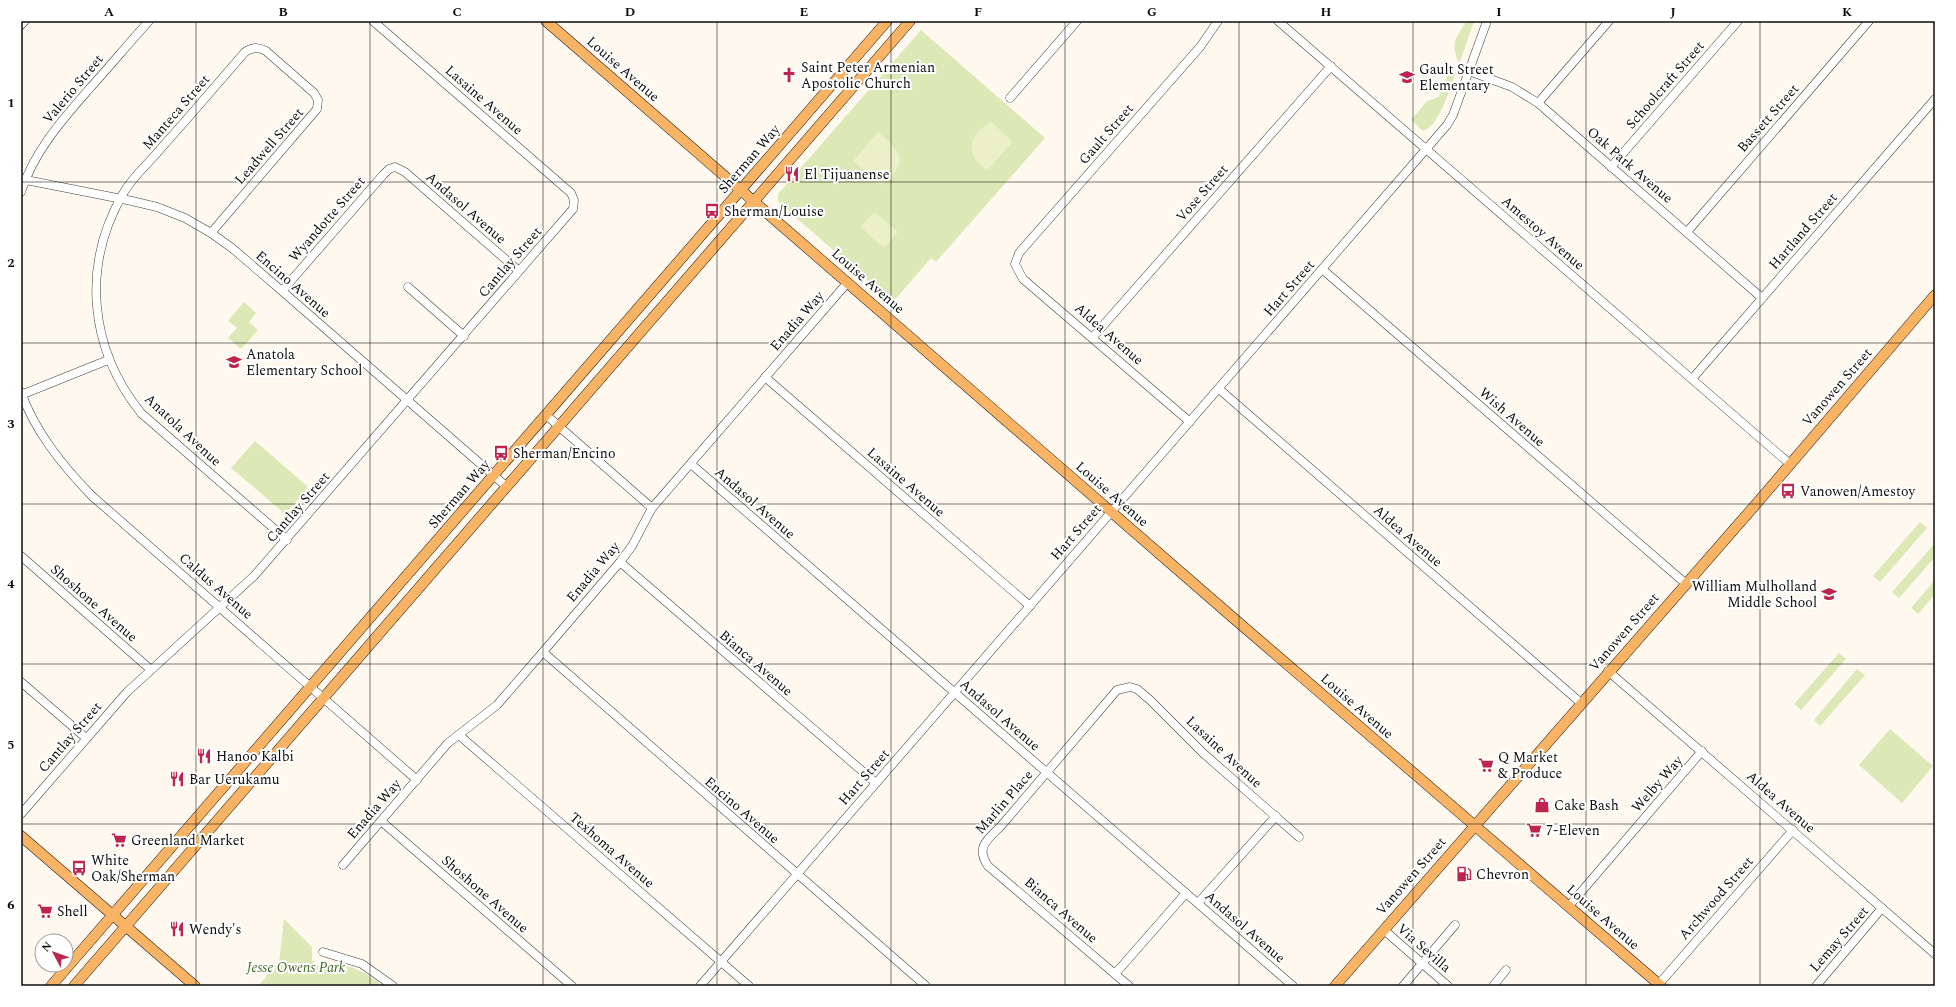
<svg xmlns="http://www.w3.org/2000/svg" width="1956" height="1007" viewBox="0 0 1956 1007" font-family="Spectral,serif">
  <rect width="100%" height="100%" fill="#fff8ee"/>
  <g fill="#dce9b7">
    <path d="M1466,21H1474L1460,62L1458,61C1450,38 1457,40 1466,21Z"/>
    <polygon points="921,30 1045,138 936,262 931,258 893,302 778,202 778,194"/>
    <path d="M1456,71C1451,86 1439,127 1423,131L1411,120L1427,101L1439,97L1448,74Z"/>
    <polygon points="244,302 256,313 249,322 258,330 241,349 228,338 237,328 228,321"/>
    <polygon points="255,441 307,486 307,489 285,514 231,468"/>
    <polygon points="1920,522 1927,528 1880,582 1873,576"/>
    <polygon points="1935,543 1935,557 1899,598 1892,592"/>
    <polygon points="1935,580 1935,594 1918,614 1911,608"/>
    <polygon points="1839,653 1846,659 1801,710 1794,704"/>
    <polygon points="1857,669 1865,675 1820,726 1814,720"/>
    <polygon points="1890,729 1933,766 1902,803 1859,765"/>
    <path d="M284,919L312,947V960L318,966C324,967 329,964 334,964C352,964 370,975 383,986H258L279,962Z"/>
  </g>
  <g fill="#ecf0c9">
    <path d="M991,122L1013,142L987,170C964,156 968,134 991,122Z"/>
    <path d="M878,132C902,151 909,164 881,185L853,161Z"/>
    <polygon points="874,212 898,232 884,248 861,227"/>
  </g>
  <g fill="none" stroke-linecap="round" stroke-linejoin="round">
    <g stroke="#404040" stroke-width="9">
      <g id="minor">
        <polyline points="1278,21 1790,464"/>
        <polyline points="21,25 25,21"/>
        <polyline points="1469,71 1512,87 1538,103 1762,298"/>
        <polyline points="1010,98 1077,21"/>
        <polyline points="1538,103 1609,21"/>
        <polyline points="1611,167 1738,21"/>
        <polyline points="21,179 132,201 157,207 185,218 211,233 232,248 282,291 507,487"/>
        <path d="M21,192C34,151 63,119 90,88C110,66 129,43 149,21"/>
        <polyline points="1687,232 1869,21"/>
        <path d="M211,233L317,109L318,100L314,93L266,51C259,47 252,47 245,52C218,83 191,115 163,146C151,161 134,175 124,192C81,265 89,348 141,413L287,540"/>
        <polyline points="1322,269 1685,583"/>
        <polyline points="408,287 464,336"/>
        <polyline points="282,291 383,175 389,169 395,167 405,172 519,271"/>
        <polyline points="1093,337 1331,66"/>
        <polyline points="765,377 1030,606"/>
        <polyline points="1692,379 1935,99"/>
        <polyline points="1219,389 1581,703"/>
        <path d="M21,392C35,432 63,466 92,496L417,780"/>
        <polyline points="21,395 108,360"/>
        <polyline points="546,415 652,508"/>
        <polyline points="1190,422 1023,279 1015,264 1019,253 1200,47 1218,21"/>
        <polyline points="691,464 1293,986"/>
        <polyline points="21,556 150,669"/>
        <polyline points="620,562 876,783"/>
        <polyline points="543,652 926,986"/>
        <polyline points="1608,671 1935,954"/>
        <polyline points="21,682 86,738"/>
        <polyline points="459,735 749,986"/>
        <polyline points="21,814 127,692 254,576 573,209 574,200 571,193 373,21"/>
        <polyline points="381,821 572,986"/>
        <polyline points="343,865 448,743 497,705 543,652 620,562 632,546 652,508 848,282"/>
        <polyline points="1198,903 1276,816"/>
        <polyline points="1569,906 1702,751"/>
        <polyline points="1384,930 1448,986"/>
        <polyline points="323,952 362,964 393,986"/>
        <polyline points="1115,974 1186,893"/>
        <polyline points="1659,984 1793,830"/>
        <polyline points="700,986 1447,125 1453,115 1487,21"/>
        <path d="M1129,986L988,866C975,847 988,839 1001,826L1117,690L1130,687L1137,689L1150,700L1203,753L1299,837"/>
        <polyline points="1403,986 1455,925"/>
        <polyline points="1493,986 1506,970"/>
        <polyline points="1816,986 1882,908"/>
      </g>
    </g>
    <g stroke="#1e1e1e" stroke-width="11">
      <g id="major">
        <polyline points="546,21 1238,622 1661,986"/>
        <polyline points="21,836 195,986"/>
        <polyline points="51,986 887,21"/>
        <polyline points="74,986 910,21"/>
        <polyline points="1335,986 1757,503 1935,295"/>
      </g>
    </g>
    <use href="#minor" stroke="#fff" stroke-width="8"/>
    <use href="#major" stroke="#f8b364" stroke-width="10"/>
  </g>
  <path fill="none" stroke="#0d0d0d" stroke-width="1" stroke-opacity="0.55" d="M196,21V986M370,21V986M543,21V986M717,21V986M891,21V986M1065,21V986M1239,21V986M1413,21V986M1586,21V986M1760,21V986M21,182H1935M21,343H1935M21,504H1935M21,664H1935M21,824H1935"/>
  <defs>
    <g id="church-bare" transform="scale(1.2)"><path d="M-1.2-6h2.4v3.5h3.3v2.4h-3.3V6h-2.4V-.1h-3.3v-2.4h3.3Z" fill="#bd254f" stroke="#fff" stroke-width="2.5" paint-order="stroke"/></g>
    <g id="school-bare" transform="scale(1.2)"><path d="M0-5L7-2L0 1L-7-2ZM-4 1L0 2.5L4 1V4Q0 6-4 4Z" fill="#bd254f" stroke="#fff" stroke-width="2.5" paint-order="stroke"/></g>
    <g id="restaurant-bare" transform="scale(1.2)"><path d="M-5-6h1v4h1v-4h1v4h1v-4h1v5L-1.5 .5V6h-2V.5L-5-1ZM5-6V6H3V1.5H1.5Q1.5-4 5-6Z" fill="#bd254f" stroke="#fff" stroke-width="2.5" paint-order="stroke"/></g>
    <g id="bus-bare" transform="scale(1.2)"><path d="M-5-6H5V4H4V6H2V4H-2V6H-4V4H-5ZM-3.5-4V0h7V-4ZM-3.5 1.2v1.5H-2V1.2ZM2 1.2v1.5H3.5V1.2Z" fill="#bd254f" stroke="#fff" stroke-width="2.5" paint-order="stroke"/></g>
    <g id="supermarket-bare" transform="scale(1.2)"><path d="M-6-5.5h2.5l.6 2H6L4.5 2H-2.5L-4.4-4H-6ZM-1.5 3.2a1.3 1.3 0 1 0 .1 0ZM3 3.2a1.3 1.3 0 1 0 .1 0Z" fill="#bd254f" stroke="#fff" stroke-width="2.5" paint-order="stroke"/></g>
    <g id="shop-bare" transform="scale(1.2)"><path d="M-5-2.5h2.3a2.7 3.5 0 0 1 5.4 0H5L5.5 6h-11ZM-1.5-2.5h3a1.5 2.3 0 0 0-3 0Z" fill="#bd254f" stroke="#fff" stroke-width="2.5" paint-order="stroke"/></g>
    <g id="fuel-bare" transform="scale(1.2)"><path d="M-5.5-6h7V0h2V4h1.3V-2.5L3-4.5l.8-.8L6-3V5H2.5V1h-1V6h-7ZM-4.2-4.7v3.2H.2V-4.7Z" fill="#bd254f" stroke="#fff" stroke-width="2.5" paint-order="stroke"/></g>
  </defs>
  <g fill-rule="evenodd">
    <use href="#church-bare" x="789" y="75"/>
    <use href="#school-bare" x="1407" y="77"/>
    <use href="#restaurant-bare" x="792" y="174"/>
    <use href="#bus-bare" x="712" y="211"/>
    <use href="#school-bare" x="234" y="362"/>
    <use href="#bus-bare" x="501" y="453"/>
    <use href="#bus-bare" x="1788" y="491"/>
    <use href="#school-bare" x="1829" y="594"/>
    <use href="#restaurant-bare" x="204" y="756"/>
    <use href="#supermarket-bare" x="1486" y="765"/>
    <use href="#restaurant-bare" x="177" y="779"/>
    <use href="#shop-bare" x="1542" y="805"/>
    <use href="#supermarket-bare" x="1534" y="830"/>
    <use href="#supermarket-bare" x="119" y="840"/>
    <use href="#bus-bare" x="79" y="868"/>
    <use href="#fuel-bare" x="1464" y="874"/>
    <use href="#supermarket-bare" x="45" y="911"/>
    <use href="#restaurant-bare" x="177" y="929"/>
  </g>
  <g text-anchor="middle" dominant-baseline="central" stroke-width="4" stroke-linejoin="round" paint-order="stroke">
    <g font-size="14" fill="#0d0d0d" stroke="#fff" text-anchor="start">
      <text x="801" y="67">Saint Peter Armenian<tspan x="801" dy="16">Apostolic Church</tspan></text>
      <text x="1419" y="69">Gault Street<tspan x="1419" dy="16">Elementary</tspan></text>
      <text x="804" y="174">El Tijuanense</text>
      <text x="724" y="211">Sherman/Louise</text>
      <text x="246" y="354">Anatola<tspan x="246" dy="16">Elementary School</tspan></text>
      <text x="513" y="453">Sherman/Encino</text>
      <text x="1800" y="491">Vanowen/Amestoy</text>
      <text x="1817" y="586" text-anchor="end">William Mulholland<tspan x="1817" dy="16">Middle School</tspan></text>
      <text x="216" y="756">Hanoo Kalbi</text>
      <text x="1498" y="757">Q Market<tspan x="1498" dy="16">&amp; Produce</tspan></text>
      <text x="189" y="779">Bar Uerukamu</text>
      <text x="1554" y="805">Cake Bash</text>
      <text x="1546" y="830">7-Eleven</text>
      <text x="131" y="840">Greenland Market</text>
      <text x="91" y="860">White<tspan x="91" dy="16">Oak/Sherman</tspan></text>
      <text x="1476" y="874">Chevron</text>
      <text x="57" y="911">Shell</text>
      <text x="189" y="929">Wendy's</text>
    </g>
    <g font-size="14" fill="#0d0d0d" stroke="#fff">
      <text transform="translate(623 69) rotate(41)">Louise Avenue</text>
      <text transform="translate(1665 85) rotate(-49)">Schoolcraft Street</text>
      <text transform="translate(73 89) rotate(-50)">Valerio Street</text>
      <text transform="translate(484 100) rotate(41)">Lasaine Avenue</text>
      <text transform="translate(176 112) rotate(-49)">Manteca Street</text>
      <text transform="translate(1768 118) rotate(-49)">Bassett Street</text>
      <text transform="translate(1106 134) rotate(-49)">Gault Street</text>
      <text transform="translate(269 146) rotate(-49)">Leadwell Street</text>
      <text transform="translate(749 159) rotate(-49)">Sherman Way</text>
      <text transform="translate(1630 165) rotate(41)">Oak Park Avenue</text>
      <text transform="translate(1202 193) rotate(-49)">Vose Street</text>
      <text transform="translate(466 208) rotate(41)">Andasol Avenue</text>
      <text transform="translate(327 219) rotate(-49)">Wyandotte Street</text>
      <text transform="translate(1803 231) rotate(-49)">Hartland Street</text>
      <text transform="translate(1543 233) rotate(41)">Amestoy Avenue</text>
      <text transform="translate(510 262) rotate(-49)">Cantlay Street</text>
      <text transform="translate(868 281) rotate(41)">Louise Avenue</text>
      <text transform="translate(293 284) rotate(41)">Encino Avenue</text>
      <text transform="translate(1289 288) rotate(-49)">Hart Street</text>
      <text transform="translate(797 321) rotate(-49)">Enadia Way</text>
      <text transform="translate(1109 334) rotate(41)">Aldea Avenue</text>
      <text transform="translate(1837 387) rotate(-49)">Vanowen Street</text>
      <text transform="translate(1512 417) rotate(41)">Wish Avenue</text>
      <text transform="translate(183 430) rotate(43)">Anatola Avenue</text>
      <text transform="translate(906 482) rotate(41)">Lasaine Avenue</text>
      <text transform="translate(459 494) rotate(-49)">Sherman Way</text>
      <text transform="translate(1112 494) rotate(41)">Louise Avenue</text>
      <text transform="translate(755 503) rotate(41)">Andasol Avenue</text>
      <text transform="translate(298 507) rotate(-49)">Cantlay Street</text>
      <text transform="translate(1076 532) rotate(-49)">Hart Street</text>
      <text transform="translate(1408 536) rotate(41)">Aldea Avenue</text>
      <text transform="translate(593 572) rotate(-50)">Enadia Way</text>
      <text transform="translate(216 586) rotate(41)">Caldus Avenue</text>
      <text transform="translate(94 603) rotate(41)">Shoshone Avenue</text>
      <text transform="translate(1624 632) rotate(-49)">Vanowen Street</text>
      <text transform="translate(756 663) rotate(41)">Bianca Avenue</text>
      <text transform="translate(1357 706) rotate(41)">Louise Avenue</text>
      <text transform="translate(1000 715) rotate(41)">Andasol Avenue</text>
      <text transform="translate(70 737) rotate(-49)">Cantlay Street</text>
      <text transform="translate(1224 752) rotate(43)">Lasaine Avenue</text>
      <text transform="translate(864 777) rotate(-49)">Hart Street</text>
      <text transform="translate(1657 784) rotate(-49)">Welby Way</text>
      <text transform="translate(1004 802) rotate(-49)">Marlin Place</text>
      <text transform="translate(1781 802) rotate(41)">Aldea Avenue</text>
      <text transform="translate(374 809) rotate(-49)">Enadia Way</text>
      <text transform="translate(742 810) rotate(41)">Encino Avenue</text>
      <text transform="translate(612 850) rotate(41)">Texhoma Avenue</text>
      <text transform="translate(1411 876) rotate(-49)">Vanowen Street</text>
      <text transform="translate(485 894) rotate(41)">Shoshone Avenue</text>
      <text transform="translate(1716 898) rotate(-49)">Archwood Street</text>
      <text transform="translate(1061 910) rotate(41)">Bianca Avenue</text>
      <text transform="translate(1603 917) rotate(41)">Louise Avenue</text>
      <text transform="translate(1245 927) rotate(41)">Andasol Avenue</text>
      <text transform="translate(1839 939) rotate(-49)">Lemay Street</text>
      <text transform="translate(1424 948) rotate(41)">Via Sevilla</text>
    </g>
    <g font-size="14" font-style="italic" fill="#3d651e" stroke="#fff">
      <text x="296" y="967">Jesse Owens Park</text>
    </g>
  </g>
  <rect width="1956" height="1007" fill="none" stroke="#ffffff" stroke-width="44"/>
  <g transform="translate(54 953) rotate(311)"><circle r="19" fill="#ffffff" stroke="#9e9e9e"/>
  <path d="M0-3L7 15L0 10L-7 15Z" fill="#bd254f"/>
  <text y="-6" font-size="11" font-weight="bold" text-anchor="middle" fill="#0d0d0d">N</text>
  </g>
  <rect x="22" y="22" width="1912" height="963" fill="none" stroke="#0d0d0d" stroke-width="1.5"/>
  <g font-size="13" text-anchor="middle" font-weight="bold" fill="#0d0d0d">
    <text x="109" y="16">A</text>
    <text x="283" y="16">B</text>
    <text x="457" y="16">C</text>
    <text x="630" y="16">D</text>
    <text x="804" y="16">E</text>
    <text x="978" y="16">F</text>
    <text x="1152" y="16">G</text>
    <text x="1326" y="16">H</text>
    <text x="1499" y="16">I</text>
    <text x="1673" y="16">J</text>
    <text x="1847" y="16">K</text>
    <text x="11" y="107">1</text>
    <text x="11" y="267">2</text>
    <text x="11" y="428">3</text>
    <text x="11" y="588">4</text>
    <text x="11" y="749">5</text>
    <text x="11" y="909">6</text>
  </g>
</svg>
